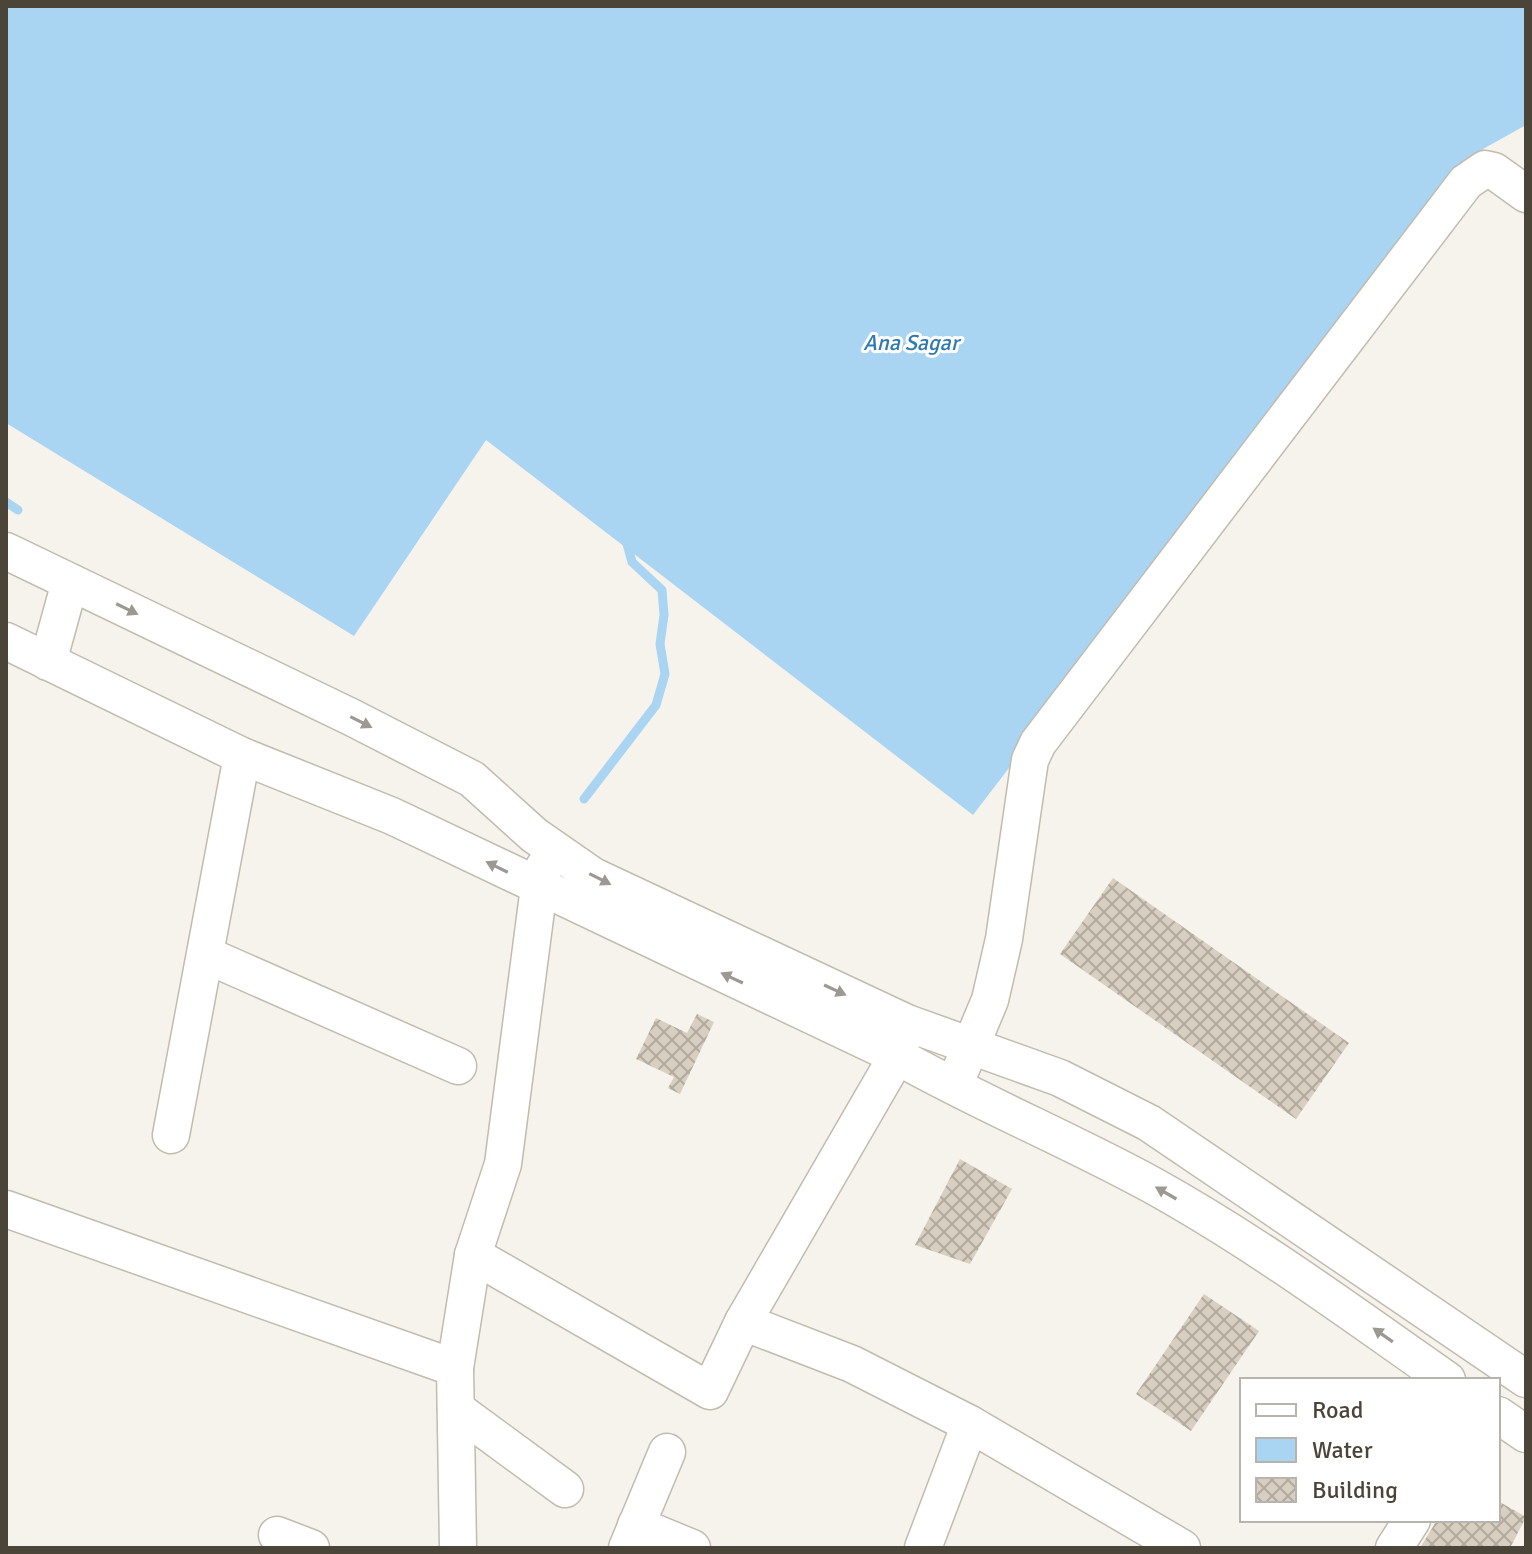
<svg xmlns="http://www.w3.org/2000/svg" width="1532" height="1554" viewBox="0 0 1532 1554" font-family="Signika,sans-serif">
  <defs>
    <pattern id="building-cross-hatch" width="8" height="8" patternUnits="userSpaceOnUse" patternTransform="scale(2)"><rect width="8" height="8" fill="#d8cfc1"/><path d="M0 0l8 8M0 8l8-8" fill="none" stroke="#b1aa9e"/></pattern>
  </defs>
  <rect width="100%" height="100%" fill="#f6f3ec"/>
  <polygon fill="#a9d4f2" points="6,6 1526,6 1526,125 1483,149 973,815 486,440 354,636 6,423"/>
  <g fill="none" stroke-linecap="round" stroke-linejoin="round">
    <g stroke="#a9d4f2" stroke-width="9">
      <polyline points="6,502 18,510"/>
      <polyline points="584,799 656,705 665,674 660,644 664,615 662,590 632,562 626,540"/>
    </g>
  </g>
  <g fill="url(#building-cross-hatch)">
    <polygon points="1113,878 1349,1043 1296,1119 1060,954"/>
    <polygon points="697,1014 714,1022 680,1094 668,1088 674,1077 636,1059 656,1018 687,1033"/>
    <polygon points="960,1159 1012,1189 970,1264 915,1245"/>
    <polygon points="1204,1294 1259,1331 1191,1431 1136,1394"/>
    <polygon points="1498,1501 1526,1517 1510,1548 1420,1548 1437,1520 1498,1520"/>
  </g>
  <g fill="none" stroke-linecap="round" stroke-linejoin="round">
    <g stroke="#c2bbae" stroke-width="39">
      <g id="minor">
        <polyline points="6,551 351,717 472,779 534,835 593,876 907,1023 1060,1078 1149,1123 1526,1379"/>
        <path d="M6,641L242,756L392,816L897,1056C980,1103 1068,1139 1152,1185C1255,1242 1351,1313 1447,1380"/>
        <polyline points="48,662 70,582"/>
        <polyline points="206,955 458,1066"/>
        <polyline points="961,1069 990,1000 1004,939 1027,780 1030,760 1038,743 1466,182 1485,169 1494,171 1526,194"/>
        <polyline points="171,1135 242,756"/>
        <polyline points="6,1209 455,1368"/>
        <polyline points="473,1255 710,1391 743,1322 897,1056 904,1032"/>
        <polyline points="743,1322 852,1364 970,1424 1182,1548"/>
        <polyline points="456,1409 565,1489"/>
        <polyline points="1498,1415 1526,1434"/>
        <polyline points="636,1525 692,1548"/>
        <polyline points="277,1535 311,1548"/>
        <polyline points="458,1548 455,1368 473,1255 503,1164 539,887 544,867"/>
        <polyline points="627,1548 667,1452"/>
        <polyline points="923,1548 970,1424"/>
        <polyline points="1394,1548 1412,1520"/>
      </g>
    </g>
    <use href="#minor" stroke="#fff" stroke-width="36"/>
  </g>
  <defs><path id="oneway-solid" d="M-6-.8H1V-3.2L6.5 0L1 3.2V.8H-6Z" transform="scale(2)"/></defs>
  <g fill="#9c9892">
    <use href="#oneway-solid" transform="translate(127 609) rotate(26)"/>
    <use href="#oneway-solid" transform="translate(361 722) rotate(27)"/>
    <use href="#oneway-solid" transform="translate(497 867) rotate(-154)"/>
    <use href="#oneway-solid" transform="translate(600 879) rotate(27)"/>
    <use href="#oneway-solid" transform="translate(732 978) rotate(-155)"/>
    <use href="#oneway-solid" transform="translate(835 990) rotate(25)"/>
    <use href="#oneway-solid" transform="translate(1166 1193) rotate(-150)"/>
    <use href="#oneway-solid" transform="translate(1383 1335) rotate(-145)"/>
  </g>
  <g text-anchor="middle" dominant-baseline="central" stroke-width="6" stroke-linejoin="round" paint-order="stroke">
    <g font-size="22" font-style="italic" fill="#2e7ab2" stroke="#fff">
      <text x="911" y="342">Ana Sagar</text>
    </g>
  </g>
  <rect width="1532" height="1554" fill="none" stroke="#4b4439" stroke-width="16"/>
  <rect x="1240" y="1378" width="260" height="144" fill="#ffffff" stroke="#b7b4b0" stroke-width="2"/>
  <rect x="1256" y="1404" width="40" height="12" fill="#ffffff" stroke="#b7b4b0" stroke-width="2"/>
  <text x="1312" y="1418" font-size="24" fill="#4b4439">Road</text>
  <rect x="1256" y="1438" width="40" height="24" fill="#a9d4f2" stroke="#b7b4b0" stroke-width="2"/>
  <text x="1312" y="1458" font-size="24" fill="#4b4439">Water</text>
  <rect x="1256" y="1478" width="40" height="24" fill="url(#building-cross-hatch)" stroke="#b7b4b0" stroke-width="2"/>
  <text x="1312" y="1498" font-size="24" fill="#4b4439">Building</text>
</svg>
